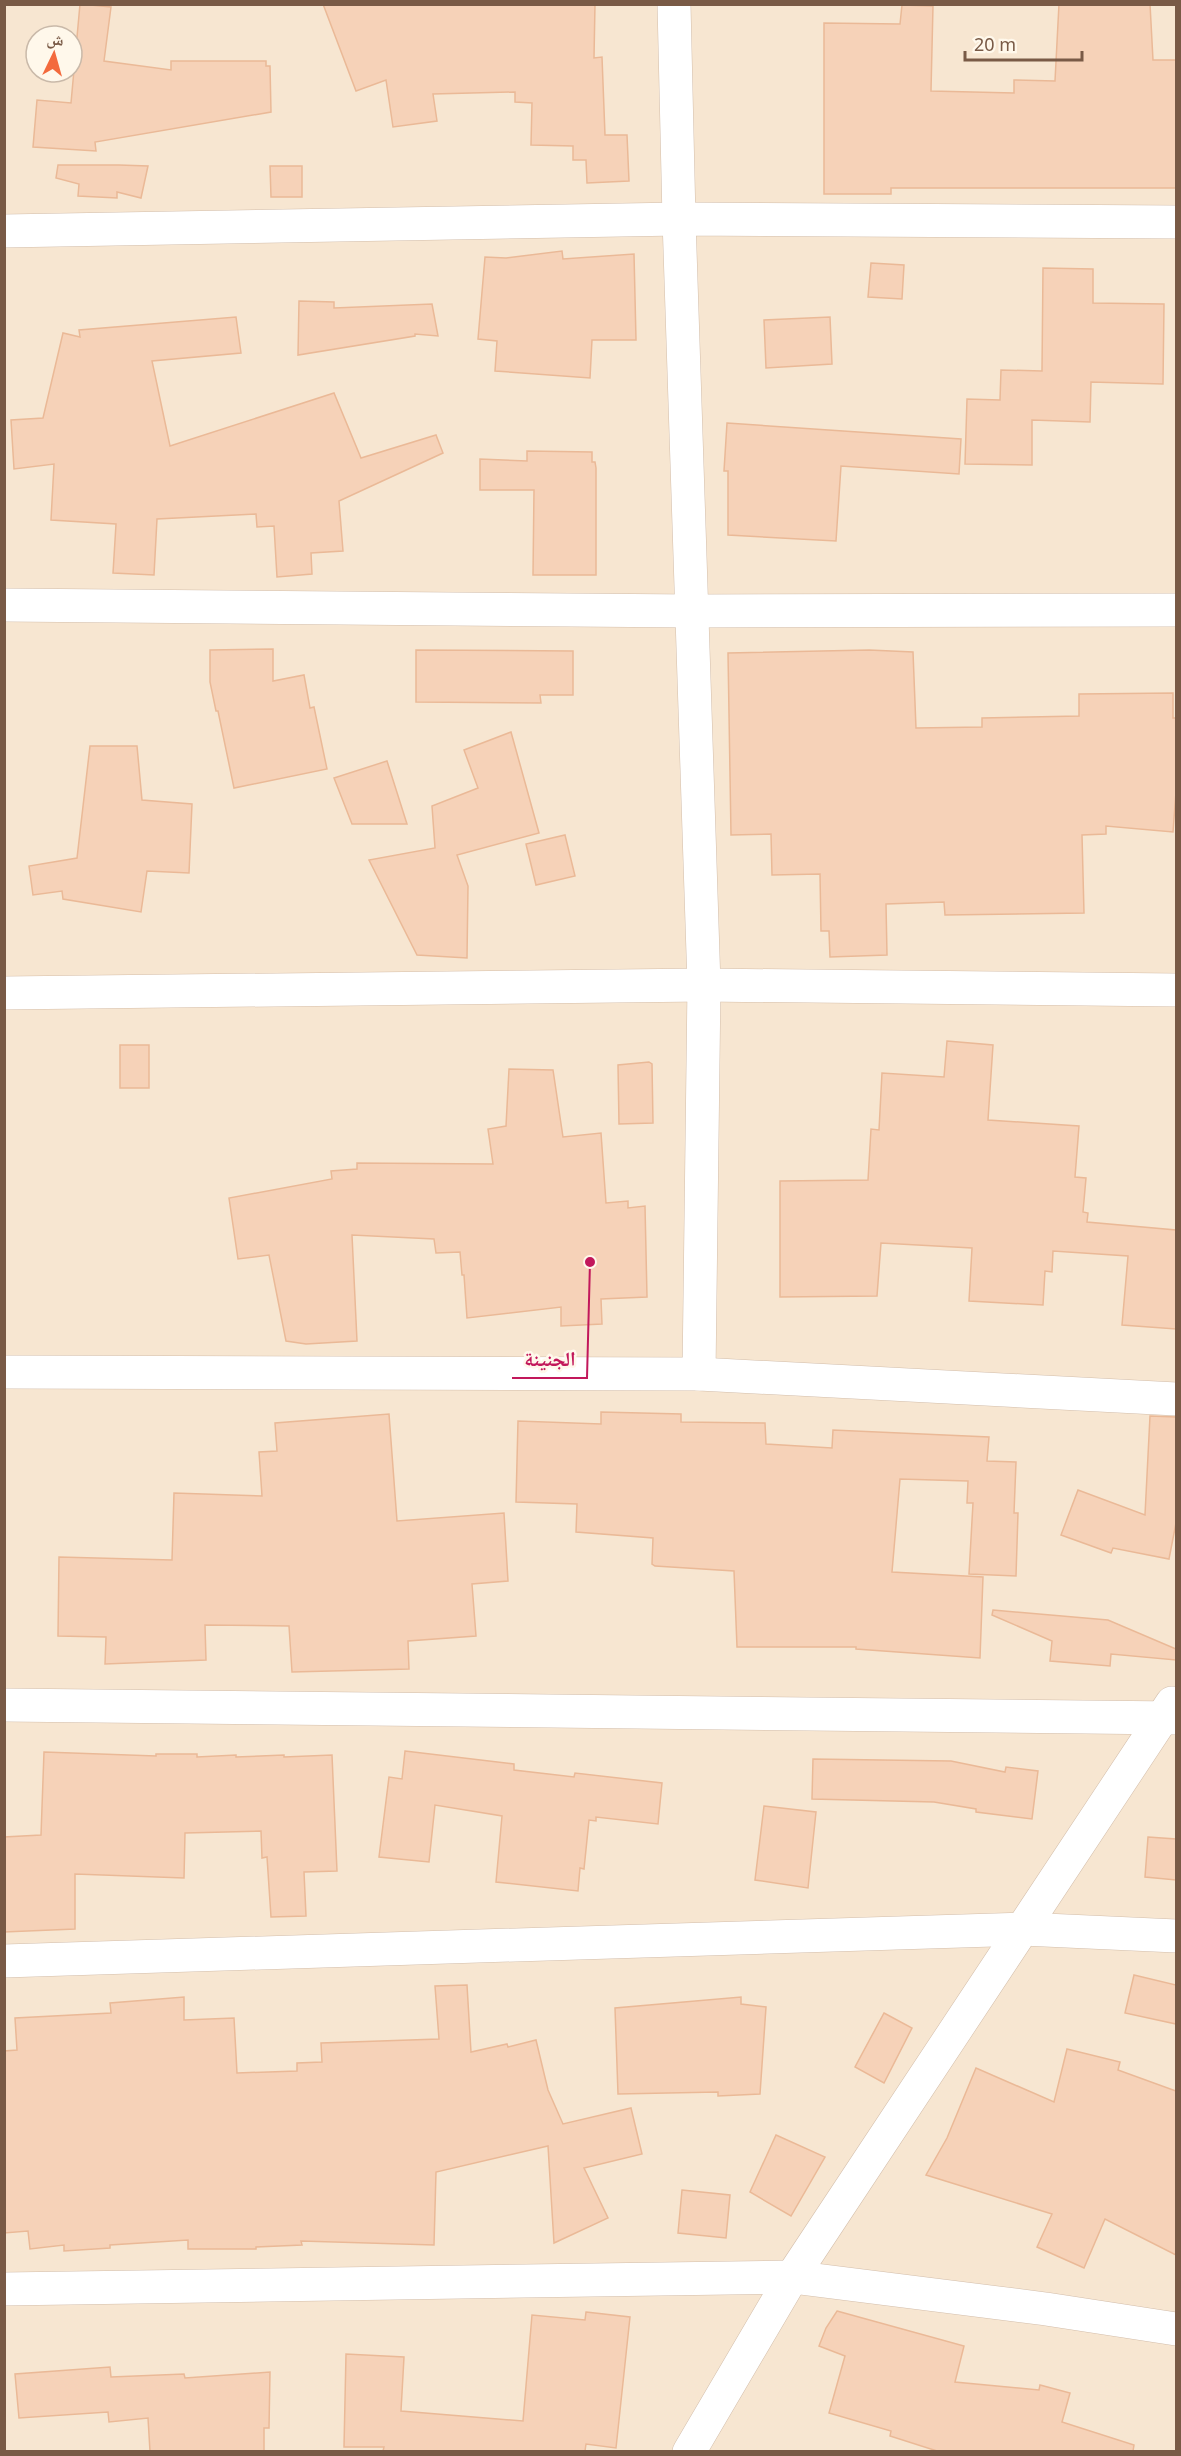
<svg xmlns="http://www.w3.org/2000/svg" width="1181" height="2456" viewBox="0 0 1181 2456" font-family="'Noto Sans','Noto Naskh Arabic',sans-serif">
  <rect width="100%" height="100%" fill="#fef4e3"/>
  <path fill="#f7e6d1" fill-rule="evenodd" d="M5,5H1176V2451H5ZM36,36H72V72H36Z"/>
  <g fill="#f6d2b8" stroke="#eab997" stroke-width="1.5">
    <polygon points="80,4 111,7 104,61 171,70 171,61 266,61 266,66 270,66 271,112 95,142 96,151 33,147 37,100 71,103"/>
    <polygon points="323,4 595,4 594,58 602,57 605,135 627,135 629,181 587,183 586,160 573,160 573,146 531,145 532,103 515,102 515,92 433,94 437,121 393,127 386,80 356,91"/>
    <polygon points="1059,4 1150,4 1153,60 1176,60 1176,188 891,188 891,194 824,194 824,23 900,24 902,5 933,6 931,91 1014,93 1014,80 1055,81"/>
    <polygon points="58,165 119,165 148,166 141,198 117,192 117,198 78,196 79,184 56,178"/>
    <polygon points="270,166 302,166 302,197 271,197"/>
    <polygon points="562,251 563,259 634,254 636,340 592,340 590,378 495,371 497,341 478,339 485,257 506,258"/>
    <polygon points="871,263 904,265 902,299 868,297"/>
    <polygon points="1043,268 1093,269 1093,303 1164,304 1163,384 1091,382 1090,422 1032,420 1032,465 965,464 967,399 1000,400 1001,370 1042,371"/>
    <polygon points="299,301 334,302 334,308 432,304 438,336 415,334 415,336 298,355"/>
    <polygon points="236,317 241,353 152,361 170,446 334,393 361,458 436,435 443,453 339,501 343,551 311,553 312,574 277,577 274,526 257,527 256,514 157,519 154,575 113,573 116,524 51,520 54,464 14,469 11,420 43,418 63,333 80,337 79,330"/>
    <polygon points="830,317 832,364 766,368 764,320"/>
    <polygon points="727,423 961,439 959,474 841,466 836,541 728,535 728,471 724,471"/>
    <polygon points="527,451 592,452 592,462 595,462 596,468 596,575 533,575 534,490 480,490 480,459 527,461"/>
    <polygon points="273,649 273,681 304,675 310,708 314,707 327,769 234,788 218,711 216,711 210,682 210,650"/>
    <polygon points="416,650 573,651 573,695 540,695 541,703 416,702"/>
    <polygon points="869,650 913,652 916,728 982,727 982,718 1079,716 1079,694 1173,693 1173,718 1176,718 1176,792 1173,832 1106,826 1106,834 1082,835 1084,913 945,915 944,902 886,904 887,955 830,957 829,931 821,931 820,874 772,875 771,834 731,835 728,653"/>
    <polygon points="511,732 539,833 457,855 468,886 467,958 417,955 369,860 435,848 432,806 478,788 464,750"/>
    <polygon points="90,746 137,746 142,800 192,804 189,873 147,871 141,912 63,899 62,891 33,895 29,866 77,858"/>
    <polygon points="387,761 407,824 352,824 334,778"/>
    <polygon points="565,835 575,876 536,885 526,844"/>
    <polygon points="947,1041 993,1045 988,1120 1079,1126 1075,1177 1086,1178 1083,1212 1088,1213 1087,1222 1176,1230 1176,1329 1122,1325 1128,1256 1053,1251 1052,1272 1045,1271 1043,1305 969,1301 972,1248 881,1243 877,1296 780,1297 780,1181 868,1180 871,1129 879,1130 882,1073 944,1077"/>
    <rect x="120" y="1045" width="29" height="43"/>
    <polygon points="649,1062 652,1064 653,1123 619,1124 618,1065"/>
    <polygon points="509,1069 553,1070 563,1137 601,1133 606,1203 628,1201 628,1208 645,1206 647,1297 601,1299 602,1324 561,1326 561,1307 467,1318 464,1275 462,1275 460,1252 436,1253 434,1239 352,1235 357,1341 306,1344 286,1341 269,1255 238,1259 229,1198 332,1179 331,1171 357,1169 357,1163 493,1164 488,1129 506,1126"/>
    <polygon points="601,1412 681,1414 681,1422 765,1423 766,1444 832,1448 833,1430 989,1437 987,1461 1016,1462 1014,1513 1018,1513 1016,1576 969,1574 973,1503 967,1503 968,1481 900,1479 892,1572 983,1577 980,1658 856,1649 856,1647 737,1647 734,1571 655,1566 652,1564 653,1538 576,1532 577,1504 516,1502 518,1421 601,1424"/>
    <polygon points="389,1414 397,1521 504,1513 508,1581 472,1584 476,1636 408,1641 409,1669 292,1672 289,1626 205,1625 206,1660 105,1664 106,1637 58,1636 59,1557 172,1560 174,1493 262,1496 259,1452 277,1451 275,1423"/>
    <polygon points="1150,1416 1176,1417 1176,1523 1169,1559 1113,1548 1111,1553 1061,1535 1078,1490 1145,1515"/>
    <polygon points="993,1610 1108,1620 1176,1649 1176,1660 1111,1654 1110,1666 1050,1661 1052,1641 992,1615"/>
    <polygon points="405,1751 514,1764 514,1770 574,1777 575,1773 662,1783 658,1824 596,1817 596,1821 589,1820 584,1869 580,1868 578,1891 496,1882 502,1816 435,1805 429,1862 379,1857 389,1777 402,1779"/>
    <polygon points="44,1752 156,1756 156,1754 197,1754 197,1757 236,1755 236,1757 284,1755 284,1757 332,1755 337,1871 304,1872 306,1916 271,1917 267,1857 262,1858 261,1831 185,1833 184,1878 75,1874 75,1929 4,1932 4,1837 41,1835"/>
    <polygon points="813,1759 951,1761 1005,1772 1006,1767 1038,1771 1032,1819 976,1812 976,1809 934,1802 812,1799"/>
    <polygon points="764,1806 816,1812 808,1888 755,1880"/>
    <polygon points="1148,1837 1176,1839 1176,1880 1145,1877"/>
    <polygon points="1134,1975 1176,1985 1176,2024 1125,2013"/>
    <polygon points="467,1985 471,2052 507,2044 508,2047 536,2040 548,2090 563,2124 631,2108 642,2154 584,2168 608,2218 554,2243 548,2146 436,2172 434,2245 301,2241 302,2245 256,2247 256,2249 188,2249 188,2240 110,2245 110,2248 64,2251 64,2245 30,2249 28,2231 4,2233 4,2051 17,2050 15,2018 111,2013 110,2003 184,1997 184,2020 234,2018 237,2073 297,2071 297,2063 322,2062 321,2043 439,2039 435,1986"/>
    <polygon points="741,1997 741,2004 766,2007 760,2094 718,2096 718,2092 618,2094 615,2008"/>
    <polygon points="884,2013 912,2028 884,2083 855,2067"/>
    <polygon points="1067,2049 1120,2062 1118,2070 1176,2091 1176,2255 1105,2219 1084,2268 1037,2247 1052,2214 926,2175 947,2138 976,2068 1054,2102"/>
    <polygon points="776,2135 825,2157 791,2216 750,2192"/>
    <polygon points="682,2190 730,2195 726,2238 678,2233"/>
    <polygon points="837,2311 964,2346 955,2382 1039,2390 1040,2385 1070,2393 1062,2422 1134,2445 1133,2451 937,2451 890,2436 891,2431 829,2413 845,2356 819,2346 826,2328"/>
    <polygon points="586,2312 630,2317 616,2448 586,2444 585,2451 383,2451 384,2447 344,2447 346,2354 404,2357 401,2411 523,2421 532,2315 585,2320"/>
    <polygon points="110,2367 111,2377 184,2374 185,2378 270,2372 269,2428 264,2428 264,2451 150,2451 148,2418 109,2422 108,2412 19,2418 15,2374"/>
  </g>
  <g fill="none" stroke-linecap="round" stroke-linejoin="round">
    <g stroke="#d3beab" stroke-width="34">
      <g id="street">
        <polyline points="674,4 679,219 704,985 699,1374"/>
        <polyline points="4,231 679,219 1176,222"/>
        <polyline points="4,605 693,611 1176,610"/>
        <polyline points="4,1372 699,1374 1176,1399"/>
        <polyline points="4,1705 1176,1718"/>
        <polyline points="4,1961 1023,1929 1176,1936"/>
        <polyline points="4,2289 792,2277 1046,2309 1176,2329"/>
        <polyline points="689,2452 792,2277 1172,1703"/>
      </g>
    </g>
    <g stroke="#d6bea8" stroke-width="34">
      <polyline id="secondary" points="4,993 704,985 1176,990"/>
    </g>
    <use href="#street" stroke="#fff" stroke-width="33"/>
    <use href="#secondary" stroke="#fff" stroke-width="33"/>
  </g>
  <path fill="none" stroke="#c2185b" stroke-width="2" d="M590 1262L587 1378H512"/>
  <circle fill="#c2185b" stroke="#fff8eb" stroke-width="2" cx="590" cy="1262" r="6"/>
  <g font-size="20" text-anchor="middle" font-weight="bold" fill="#c2185b" stroke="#fff8eb" stroke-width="5" stroke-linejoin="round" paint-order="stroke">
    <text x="550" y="1366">الجنينة</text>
  </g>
  <rect width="1181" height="2456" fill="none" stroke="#795a46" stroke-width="12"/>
  <g transform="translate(54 54) rotate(5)"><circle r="28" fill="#fff8eb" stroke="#c9b9a9" stroke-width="1.5"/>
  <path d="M0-4.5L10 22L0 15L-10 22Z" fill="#f36a3d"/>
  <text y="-9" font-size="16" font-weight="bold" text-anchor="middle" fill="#795a46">ش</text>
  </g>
  <path d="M965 51v9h117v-9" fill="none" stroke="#795a46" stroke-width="3"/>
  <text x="974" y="51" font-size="18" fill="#795a46" stroke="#fff8eb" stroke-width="4.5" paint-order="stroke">20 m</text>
</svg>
